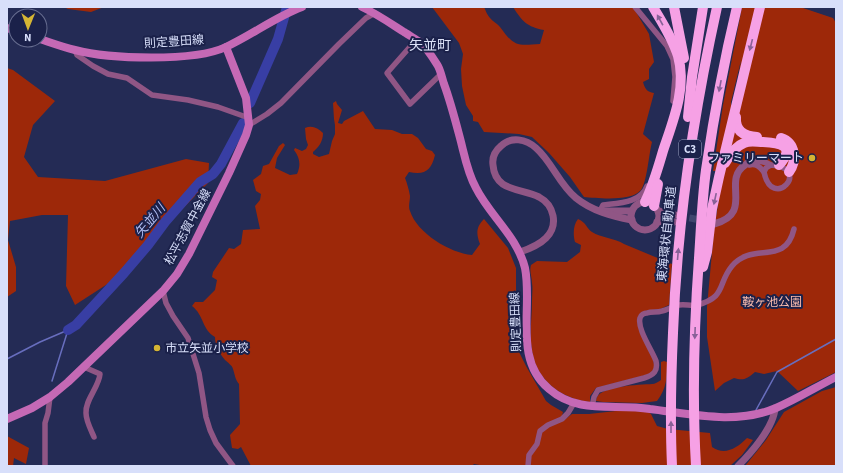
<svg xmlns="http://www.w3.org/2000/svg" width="843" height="473" viewBox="0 0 843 473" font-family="'Source Sans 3','Noto Sans JP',sans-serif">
  <rect width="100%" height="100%" fill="#242b55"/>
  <g fill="#9d2809">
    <polygon points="64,7 104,7 91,12 68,9"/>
    <path d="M432,7H484C486,11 487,15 490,18C493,22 497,23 500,27C514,46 516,46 540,44L544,30C527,27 522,21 513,7H633L649,34L654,62L649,69V79L643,82C645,89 647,92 654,93L643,134L652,142C649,153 647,182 641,190C631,202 597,198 584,197L570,177L549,153L532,137L519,134L484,132L478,122L473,121V116L466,105L462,86L461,69L463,54L459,43Z"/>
    <path d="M742,7H800L833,18L836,23V372L798,391L777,371L764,374L755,372C747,379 743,381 734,378L724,383L715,391L707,337V307L714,230L741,60L731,102V110L717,171H713L723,105Z"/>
    <polygon points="7,68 13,70 55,101 33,125 24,157 38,177 105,181 186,159 209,163 208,183 109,283 75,305 66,286 68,215 42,215 10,221 8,240 16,267 16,291 7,297"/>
    <path d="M336,101L337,104L342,110L338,123L342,124L344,121L363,111L375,129L392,130L402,134H412L418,138L426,149L432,151L435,155C431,171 425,175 409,172L405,178C407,183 409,190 410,196C410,201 408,207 410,211C417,233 450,253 472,255L480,244C476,234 476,227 484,219L508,248L516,268V300L514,323L517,348L526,366L546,401L551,405L563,412L561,419L548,423L536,441L527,466H485L474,464L472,466H251L241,447L238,449L232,448L230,435L240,424L239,384C235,379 235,375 233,369C232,365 228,363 225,360C219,353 215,345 215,337C202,330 204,315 192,306L195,302H203L215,290L217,280L212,277L213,272L229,248L234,249L241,244L243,230L260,229L255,206L260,200L261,194L256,191L253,180L261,174L263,166L269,164L279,146L283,143L285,145L277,158L275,168L290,175L297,174C301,165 300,158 294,150L295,148L302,151L306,149L308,145L306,139L305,128C312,125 318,128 323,133C323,141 319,147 313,152V154L319,157L329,154L332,141L335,134V125L334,119L333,103Z"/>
    <path d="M578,219C587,223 586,228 592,232C601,238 615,238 624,244L672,264L669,305C666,306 663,308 660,309C650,311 641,308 637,320C638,331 657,359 654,369C653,370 651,373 650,374L596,388L590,396V402C562,399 536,380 532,351C529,334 532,318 532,301C532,295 533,289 532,283C532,277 529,271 531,265L537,261L567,262L580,252L581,245L575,242C573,235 573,225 578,219Z"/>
    <path d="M664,361L667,362C667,377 667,388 657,401L642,403L603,402L596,401C596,385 641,385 652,384C655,384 658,382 661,380V362Z"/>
    <polygon points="836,387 836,466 745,466 766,440 784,412 822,391"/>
    <path d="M625,410L648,412L651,414L657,426L668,429L710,433L712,447C725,456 737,448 747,438L753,440L742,455L730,466H698L695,465L688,466H530L531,455L541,432L548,426L564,420L572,414H589Z"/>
    <polygon points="7,436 29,448 26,464 14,458 13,466 7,466"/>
  </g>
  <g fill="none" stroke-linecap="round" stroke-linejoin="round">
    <g stroke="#686ebe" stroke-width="1.5">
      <polyline points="7,359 40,342 68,330"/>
      <polyline points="52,381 68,330"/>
      <polyline points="756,410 777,372 836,339"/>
    </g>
    <g stroke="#383ea4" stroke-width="10">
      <polyline points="250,103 278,39 287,7"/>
      <polyline points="68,330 76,325 124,273 148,245 165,222 200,182 213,174 221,164 243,123"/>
    </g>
    <polyline stroke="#3f466e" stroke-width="7" stroke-dasharray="7 3.5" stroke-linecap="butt" points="679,216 706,221"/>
    <g stroke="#905685" stroke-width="5.5">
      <polyline points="635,7 667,46 673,59 675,77 673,101"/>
      <polyline points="416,40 387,73 410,104 441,74"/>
      <polyline points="75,50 77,55 93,66 108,74 127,78 152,95 188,100 218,107 249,118"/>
      <polyline points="249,125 267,114 281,103 339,44 366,18 375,13"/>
      <path d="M745,165L747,162C754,160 765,161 771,165"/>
      <path d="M749,165C756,163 760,167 764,172"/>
      <path d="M771,165C813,168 772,212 764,172L766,168Z"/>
      <path d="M600,211L603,205C619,203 641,203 647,186"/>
      <polyline points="163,291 166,303 173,316 188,338 199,373 206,417 210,430 216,443 233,466"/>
      <path d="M84,367L100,374C99,387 85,400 86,413C86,421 91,430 94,437"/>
      <path d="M592,407L594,397L598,390L644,378C654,375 658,371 656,361C652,350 637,329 640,318C641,315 644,313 647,313C652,311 657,313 662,311C668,310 673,306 679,305C685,304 691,306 697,305C727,297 717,284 732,266C753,241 785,267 794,229"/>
      <polyline points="45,466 45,423 48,413 50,397"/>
      <polyline points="528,466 529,455 537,444 540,431 548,425 562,419 568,413 574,403"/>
    </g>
    <g stroke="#905685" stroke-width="7">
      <circle cx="645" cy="216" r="14"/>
      <polyline points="604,211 632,211"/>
      <polyline points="658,211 675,215"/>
      <polyline points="657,222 663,221 674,222"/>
      <path d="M714,224C755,213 721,181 745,165"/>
      <path d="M520,252C529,249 539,245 546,238C559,225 554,205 539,197C521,188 495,192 493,165C492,158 495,151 501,146C511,136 526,139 536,148C552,162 559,184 576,198C592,211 612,216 632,220"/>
      <path d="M738,466C751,453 774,427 775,408"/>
    </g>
    <g stroke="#c569b5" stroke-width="8">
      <path d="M362,7C377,14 390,23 404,32C409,35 415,39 420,42C427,48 433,58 438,66C441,72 442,78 444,84C451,103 456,123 461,142C465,158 468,174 476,188C490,216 517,236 525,268C533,308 513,359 549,389C579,415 614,403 650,409C691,414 736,425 776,408C797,399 816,387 836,377"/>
      <polyline points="7,28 16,31"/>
      <path d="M40,39C52,43 63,47 75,50C109,59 194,62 226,47C252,35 275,17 302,7"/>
      <polyline points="7,419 32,408 50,397 68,382 163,291 177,274 189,254 229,173 246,135 249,125 246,98 226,47"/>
    </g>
    <g stroke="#f6a1e5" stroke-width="10">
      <polyline points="674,7 684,58"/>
      <polyline points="688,117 692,77 703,7"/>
      <path d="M736,117C735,131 744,136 757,137"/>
      <path d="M781,138C796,143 797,161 789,172"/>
      <path d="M725,163C729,156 736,146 744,143C750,140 757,142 763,142C781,143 796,146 779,165"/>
      <path d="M645,202C653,186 658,168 663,151C673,121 687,88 678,56C673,39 662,22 653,7"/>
      <polyline points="654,206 658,184"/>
      <polyline points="703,267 707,252 712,209 719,177 760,7"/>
      <path d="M672,466C670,422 671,377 673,333C677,221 693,116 717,7"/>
      <path d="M696,466C692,397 694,327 699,258C701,229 702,199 706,170C714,115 724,61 737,7"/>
    </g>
  </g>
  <defs><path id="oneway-solid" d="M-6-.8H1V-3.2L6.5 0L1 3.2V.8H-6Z"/></defs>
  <g fill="#886198">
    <use href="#oneway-solid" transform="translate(660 20) rotate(-119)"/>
    <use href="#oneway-solid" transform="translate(751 45) rotate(104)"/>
    <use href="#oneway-solid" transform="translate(720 86) rotate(101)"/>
    <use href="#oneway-solid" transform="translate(715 199) rotate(102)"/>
    <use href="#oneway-solid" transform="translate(678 254) rotate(-85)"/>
    <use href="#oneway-solid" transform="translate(695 333) rotate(92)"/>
    <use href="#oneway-solid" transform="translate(671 427) rotate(-90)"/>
  </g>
  <g fill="#d5b534" stroke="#1b214a" stroke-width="1.5">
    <circle cx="812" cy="158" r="4"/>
    <circle cx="157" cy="348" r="4"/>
  </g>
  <g text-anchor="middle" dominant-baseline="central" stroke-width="4" stroke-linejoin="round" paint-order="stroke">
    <rect fill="#1b214a" stroke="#9fa6c5" stroke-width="1" x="679" y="140" width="22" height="18" rx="3"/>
    <g font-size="11" font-weight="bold" fill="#d8dffa">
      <text x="690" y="149">C3</text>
    </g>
    <g font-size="12" fill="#d8dffa" stroke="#1b214a">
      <text transform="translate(174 42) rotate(-4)">則定豊田線</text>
      <text transform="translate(188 227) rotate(-62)">松平志賀中金線</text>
      <text transform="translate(667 234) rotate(-84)">東海環状自動車道</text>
      <text transform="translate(516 322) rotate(-92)">則定豊田線</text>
    </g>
    <g font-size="12" fill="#d8dffa" stroke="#1b214a" text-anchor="end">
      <text x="804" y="158">ファミリーマート</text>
      <text x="165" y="348" text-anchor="start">市立矢並小学校</text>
    </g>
    <g font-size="12" fill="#fbbcad" stroke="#1b214a">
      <text x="772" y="302">鞍ヶ池公園</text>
    </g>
    <g font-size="13" font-style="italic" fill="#b1bef3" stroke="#1b214a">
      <text transform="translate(150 221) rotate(-50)">矢並川</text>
    </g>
    <g font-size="14" fill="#dbe1f7" stroke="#1b214a">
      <text x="430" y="46">矢並町</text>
    </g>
  </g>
  <rect width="843" height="473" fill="none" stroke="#d8dffa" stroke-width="16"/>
  <g transform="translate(28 28) rotate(181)"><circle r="19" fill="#1b214a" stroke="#676d90"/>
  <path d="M0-3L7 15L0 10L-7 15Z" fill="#d5b534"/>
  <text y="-6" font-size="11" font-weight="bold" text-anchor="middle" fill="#d8dffa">N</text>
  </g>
</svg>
